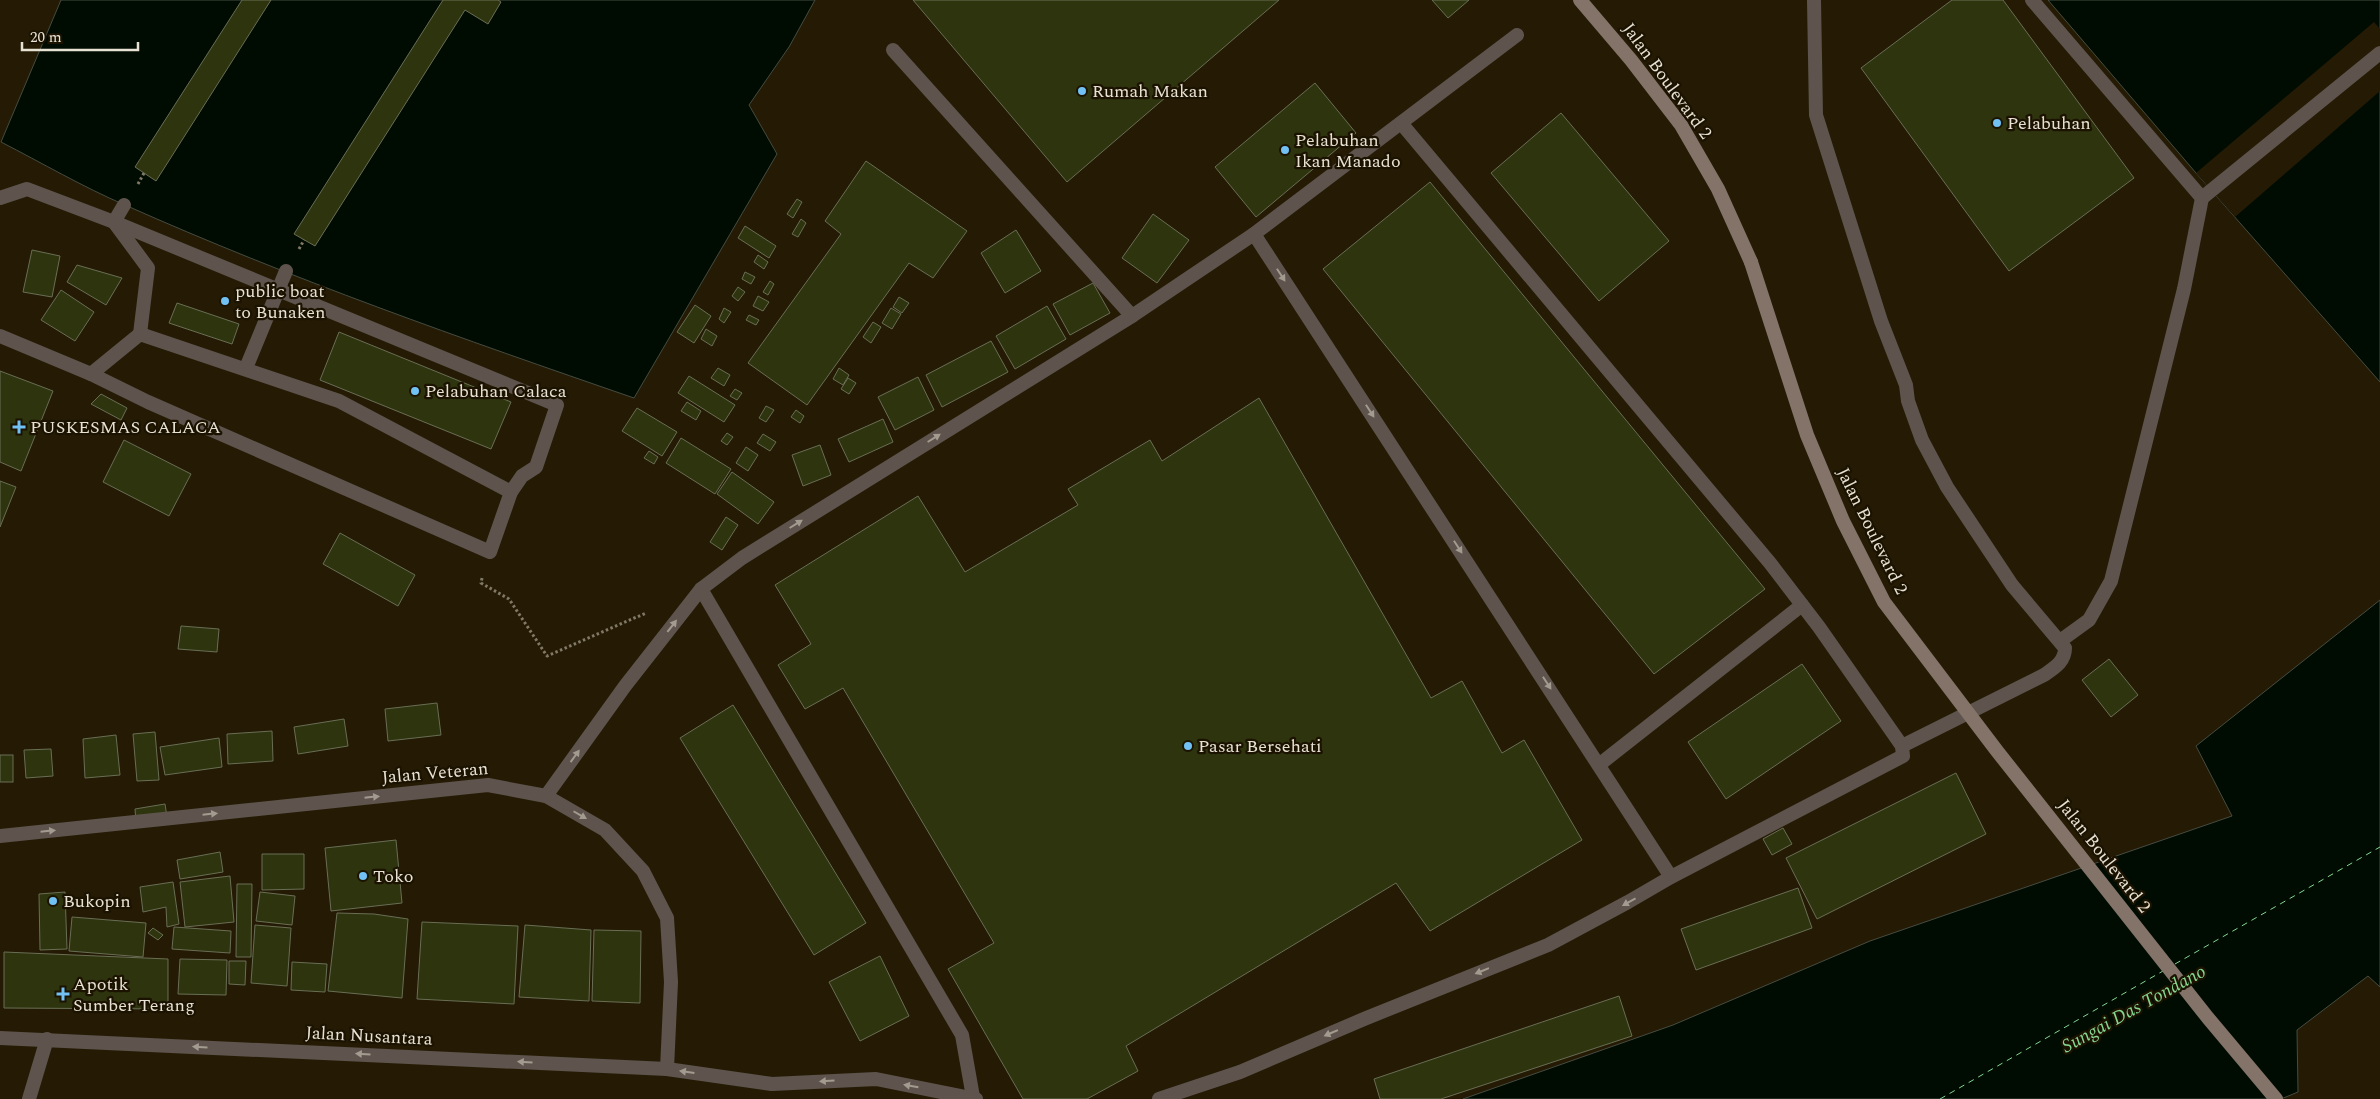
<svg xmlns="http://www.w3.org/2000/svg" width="2380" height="1099" viewBox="0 0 2380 1099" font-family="Spectral,serif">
  <rect width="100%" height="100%" fill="#251b05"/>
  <g fill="#000c02" stroke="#464c41">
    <path d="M61,0H815L789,47L749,105L777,154L634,398C463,339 291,279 125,205C83,187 42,163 1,142Z"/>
    <polygon points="2048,0 2380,0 2380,382 2196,173"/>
    <polygon points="2380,600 2380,987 2368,976 2297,1030 2298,1092 2281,1099 1463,1099 1673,1025 1870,941 2232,816 2196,746"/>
  </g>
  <polygon fill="#251b05" points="2374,22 2380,29 2380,91 2235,217 2196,173"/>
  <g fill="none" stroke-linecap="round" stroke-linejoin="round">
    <g stroke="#85d791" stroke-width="1" stroke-dasharray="6 5" stroke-linecap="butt">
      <polyline points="2175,964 2380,847"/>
      <polyline points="1940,1099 2163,971"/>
    </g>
  </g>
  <g fill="#2e340e" stroke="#696e55">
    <polygon points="242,0 271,0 156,181 135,167"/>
    <polygon points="443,0 498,0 501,2 488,24 465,10 315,246 294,234"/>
    <polygon points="913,0 1279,0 1067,182"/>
    <polygon points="1432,0 1469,0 1448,18"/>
    <polygon points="1952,0 2003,0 2134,178 2009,271 1861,68"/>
    <polygon points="1315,83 1356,133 1256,217 1215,167"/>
    <polygon points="1561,113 1669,241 1599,301 1491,173"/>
    <polygon points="866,161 967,231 933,278 909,263 807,405 748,363 841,234 825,221"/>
    <polygon points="1430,182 1765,589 1654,674 1323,269"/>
    <polygon points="797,199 802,202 793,218 787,214"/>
    <polygon points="1153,214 1189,240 1157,283 1122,258"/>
    <polygon points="801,219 806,223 798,237 792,234"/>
    <polygon points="745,226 776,246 769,258 738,238"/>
    <polygon points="1016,230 1041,271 1005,293 981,253"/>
    <polygon points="32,250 60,256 52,297 23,292"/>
    <polygon points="758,255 768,262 764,269 754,262"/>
    <polygon points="77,265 122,278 106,305 67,282"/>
    <polygon points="745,272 755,277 751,284 742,279"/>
    <polygon points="770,281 774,284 768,295 763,292"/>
    <polygon points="1093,283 1110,313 1070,335 1053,304"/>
    <polygon points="738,287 745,292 738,301 732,296"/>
    <polygon points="61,290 94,312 75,341 41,320"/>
    <polygon points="758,296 769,302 763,311 753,306"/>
    <polygon points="899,297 909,303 902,313 893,307"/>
    <polygon points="177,303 239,324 232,344 169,323"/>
    <polygon points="695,305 711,316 694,343 677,332"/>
    <polygon points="1047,306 1066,339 1015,369 996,336"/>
    <polygon points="724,308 731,312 724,323 719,319"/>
    <polygon points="891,308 901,314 892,329 882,323"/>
    <polygon points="749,315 759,320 756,325 746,320"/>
    <polygon points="873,322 881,327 871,343 863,337"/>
    <polygon points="706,329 717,336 712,346 701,339"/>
    <polygon points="339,332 511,402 491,449 320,380"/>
    <polygon points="991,341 1008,372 942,407 926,375"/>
    <polygon points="718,368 730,375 724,386 711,378"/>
    <polygon points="839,368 849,375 843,385 833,379"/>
    <polygon points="0,371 53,391 21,471 0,462"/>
    <polygon points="689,376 735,405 724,422 678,393"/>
    <polygon points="918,377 934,410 895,430 878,397"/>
    <polygon points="848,378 856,383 849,394 841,389"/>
    <polygon points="735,389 742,393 737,400 730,396"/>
    <polygon points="101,394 127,408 121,420 91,404"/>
    <polygon points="1259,398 1431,698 1462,681 1502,753 1524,740 1582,840 1430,931 1396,883 1126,1046 1138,1071 1087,1099 1023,1099 948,969 994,943 843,688 805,709 778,665 811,644 775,585 918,496 965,572 1078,505 1068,489 1150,440 1162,461"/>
    <polygon points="687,402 701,411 696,420 681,411"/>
    <polygon points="766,406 774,410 766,422 759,418"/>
    <polygon points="637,408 677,432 662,456 622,431"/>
    <polygon points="796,410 804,416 800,423 791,417"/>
    <polygon points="883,419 893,442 849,462 838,439"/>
    <polygon points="727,433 733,437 727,445 721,441"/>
    <polygon points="763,434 776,442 770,451 757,443"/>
    <polygon points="681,438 731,469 715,494 666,463"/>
    <polygon points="124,440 191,474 169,516 103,482"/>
    <polygon points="820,445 831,475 803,486 792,455"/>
    <polygon points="746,447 758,455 748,471 736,463"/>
    <polygon points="649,451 658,457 654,464 644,458"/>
    <polygon points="732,472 774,502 758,524 717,494"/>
    <polygon points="0,481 16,487 0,527"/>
    <polygon points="726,517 738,525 722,550 710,542"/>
    <polygon points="340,533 415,575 398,606 323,564"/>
    <polygon points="181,626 219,629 217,652 178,649"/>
    <polygon points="2109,659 2138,695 2111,717 2082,680"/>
    <polygon points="1802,664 1841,721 1726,799 1688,742"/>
    <polygon points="437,703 441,735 388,741 385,709"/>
    <polygon points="733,705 866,923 814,955 680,738"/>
    <polygon points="344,719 348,746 298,754 294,727"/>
    <polygon points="272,731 273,761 228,764 227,734"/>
    <polygon points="155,732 159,780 137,781 133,734"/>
    <polygon points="116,735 120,775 85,778 83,739"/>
    <polygon points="219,738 222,767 165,775 160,747"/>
    <polygon points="51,749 53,776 26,778 24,750"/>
    <rect x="0" y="755" width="13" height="27"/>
    <polygon points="1956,773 1986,834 1817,919 1786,858"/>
    <polygon points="165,804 167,817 136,822 135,809"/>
    <polygon points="1783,828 1792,844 1772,855 1763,839"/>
    <polygon points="396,840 402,903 331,911 325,848"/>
    <polygon points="220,852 223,872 180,879 177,860"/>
    <polygon points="262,854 304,854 304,889 262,890"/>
    <polygon points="230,876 234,922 185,927 180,882"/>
    <polygon points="173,882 179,924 167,927 166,907 143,912 140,887"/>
    <polygon points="237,884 252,884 251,957 236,957"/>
    <polygon points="1798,888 1812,928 1696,970 1681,929"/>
    <polygon points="65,892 67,949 40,950 39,894"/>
    <polygon points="260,892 295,896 292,925 256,921"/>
    <polygon points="337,913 374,914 408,919 402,998 328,991"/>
    <polygon points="72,917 146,923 143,957 69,951"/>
    <polygon points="422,922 518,926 514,1004 417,999"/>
    <polygon points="255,925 291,928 287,986 251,983"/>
    <polygon points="525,925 591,930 589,1001 519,997"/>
    <polygon points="174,927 231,931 230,953 172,949"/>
    <polygon points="153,928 163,935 158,940 148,933"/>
    <polygon points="594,930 641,931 640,1003 592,1001"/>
    <polygon points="4,952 168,959 168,1009 4,1008"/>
    <polygon points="880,956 909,1016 860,1041 829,982"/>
    <polygon points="180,959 227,960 226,995 178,994"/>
    <polygon points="229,961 246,961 245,985 229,984"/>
    <polygon points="292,962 327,964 325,992 291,990"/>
    <polygon points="1619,996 1632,1036 1441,1099 1380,1099 1374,1079"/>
  </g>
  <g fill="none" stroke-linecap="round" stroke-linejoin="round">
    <g stroke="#817966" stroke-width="3" stroke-dasharray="2.5 2.5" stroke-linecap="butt">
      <polyline points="138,184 144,173"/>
      <polyline points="299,249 304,240"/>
      <polyline points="482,578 481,583 509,599 547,656 646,613"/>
    </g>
    <g stroke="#5e544d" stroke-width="14">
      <path d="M1814,0L1816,115L1881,321L1906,385L1908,401L1922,440L1947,487L2012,585L2065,648C2065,662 2054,668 2044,675L1902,746"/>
      <polyline points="2032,0 2202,198 2184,289 2111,581 2089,620 2060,641"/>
      <polyline points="893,50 1132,316"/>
      <polyline points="0,198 27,189 114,222 557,405 536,467 522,476 511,492 339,401 140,334 91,374 0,336"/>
      <polyline points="2202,198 2380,53"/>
      <polyline points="124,205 114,222 148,268 140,334"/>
      <polyline points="1254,234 1671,877"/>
      <polyline points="246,368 286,271"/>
      <polyline points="91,374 148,402 490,552 511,492"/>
      <polyline points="701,589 962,1035 973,1097"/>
      <polyline points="1600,764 1802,605"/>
      <polyline points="546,796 625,686 701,589 742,558 1132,316 1254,234 1517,35"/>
      <polyline points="772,1084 876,1079 976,1099"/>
      <polyline points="1159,1099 1240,1072 1364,1019 1548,945 1628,902 1671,877 1903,756 1902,746 1819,627 1770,563 1401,123"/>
    </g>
    <g stroke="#5e544d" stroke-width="14">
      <polyline points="0,836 488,785 546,796 605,830 643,871 667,918 671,982 667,1069"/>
      <polyline points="0,1038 667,1069 772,1084"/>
      <polyline points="29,1099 47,1039"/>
    </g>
    <polyline stroke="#837368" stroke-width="14" points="1580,0 1631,60 1681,125 1718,189 1751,262"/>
    <polyline stroke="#837368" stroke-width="14" points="1751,262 1807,435 1843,521 1884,602 1997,751 2208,1018 2276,1099"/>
  </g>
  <defs><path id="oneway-solid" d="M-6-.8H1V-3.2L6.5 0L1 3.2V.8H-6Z" transform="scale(1.25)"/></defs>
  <g fill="#a39b90">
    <use href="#oneway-solid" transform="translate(1281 275) rotate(57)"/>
    <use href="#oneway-solid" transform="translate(1370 411) rotate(57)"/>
    <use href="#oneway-solid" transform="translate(934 438) rotate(-32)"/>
    <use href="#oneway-solid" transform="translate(796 524) rotate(-32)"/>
    <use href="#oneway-solid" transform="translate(1458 547) rotate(57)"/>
    <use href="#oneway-solid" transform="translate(672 626) rotate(-52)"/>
    <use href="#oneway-solid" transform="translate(1547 683) rotate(57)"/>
    <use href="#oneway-solid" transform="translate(575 756) rotate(-54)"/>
    <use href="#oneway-solid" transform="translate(372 797) rotate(-6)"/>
    <use href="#oneway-solid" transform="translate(210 814) rotate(-6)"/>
    <use href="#oneway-solid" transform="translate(580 815) rotate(30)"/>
    <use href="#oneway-solid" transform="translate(48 831) rotate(-6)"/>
    <use href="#oneway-solid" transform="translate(1629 902) rotate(151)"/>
    <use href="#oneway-solid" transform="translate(1482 971) rotate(158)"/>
    <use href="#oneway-solid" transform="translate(1331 1033) rotate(157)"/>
    <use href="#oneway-solid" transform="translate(200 1047) rotate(-177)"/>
    <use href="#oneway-solid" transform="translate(363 1054) rotate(-177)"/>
    <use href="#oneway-solid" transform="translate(525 1062) rotate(-177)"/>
    <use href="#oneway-solid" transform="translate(687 1072) rotate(-172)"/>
    <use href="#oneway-solid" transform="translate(827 1081) rotate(177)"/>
    <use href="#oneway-solid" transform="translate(911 1086) rotate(-170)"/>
  </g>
  <g fill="#72c1f5" stroke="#1b1200" stroke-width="2">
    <circle cx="1082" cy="91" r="5"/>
    <circle cx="1997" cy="123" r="5"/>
    <circle cx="1285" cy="150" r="5"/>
    <circle cx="225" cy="301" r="5"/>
    <circle cx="415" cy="391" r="5"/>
    <path d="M16.5 419.5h5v5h5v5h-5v5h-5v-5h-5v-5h5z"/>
    <circle cx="1188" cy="746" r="5"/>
    <circle cx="363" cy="876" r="5"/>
    <circle cx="53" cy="901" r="5"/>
    <path d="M60.5 986.5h5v5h5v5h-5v5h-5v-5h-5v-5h5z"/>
  </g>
  <g text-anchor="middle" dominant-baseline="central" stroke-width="4.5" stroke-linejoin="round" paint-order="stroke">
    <g font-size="18" fill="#e8e2d4" stroke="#1b1200">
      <text transform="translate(1667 81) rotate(54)">Jalan Boulevard 2</text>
      <text transform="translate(1872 531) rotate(64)">Jalan Boulevard 2</text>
      <text transform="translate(435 773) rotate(-5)">Jalan Veteran</text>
      <text transform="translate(2104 856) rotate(52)">Jalan Boulevard 2</text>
      <text transform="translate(369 1036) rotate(3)">Jalan Nusantara</text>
    </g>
    <g font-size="18" fill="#e8e2d4" stroke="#1b1200" text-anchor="start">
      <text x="1092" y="91">Rumah Makan</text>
      <text x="2007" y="123">Pelabuhan</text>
      <text x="1295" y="140">Pelabuhan<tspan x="1295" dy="21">Ikan Manado</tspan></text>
      <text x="235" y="291">public boat<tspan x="235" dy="21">to Bunaken</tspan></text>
      <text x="425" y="391">Pelabuhan Calaca</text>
      <text x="30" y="427">PUSKESMAS CALACA</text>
      <text x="1198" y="746">Pasar Bersehati</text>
      <text x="373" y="876">Toko</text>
      <text x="63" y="901">Bukopin</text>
      <text x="73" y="984">Apotik<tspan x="73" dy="21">Sumber Terang</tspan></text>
    </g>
    <g font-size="19" font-style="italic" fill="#85d791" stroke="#1b1200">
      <text transform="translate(2134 1009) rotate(-29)">Sungai Das Tondano</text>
    </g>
  </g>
  <path d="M22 42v8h116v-8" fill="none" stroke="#e8e2d4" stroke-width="2.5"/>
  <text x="30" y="42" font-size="15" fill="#e8e2d4" stroke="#1b1200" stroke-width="4" paint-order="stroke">20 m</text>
</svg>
